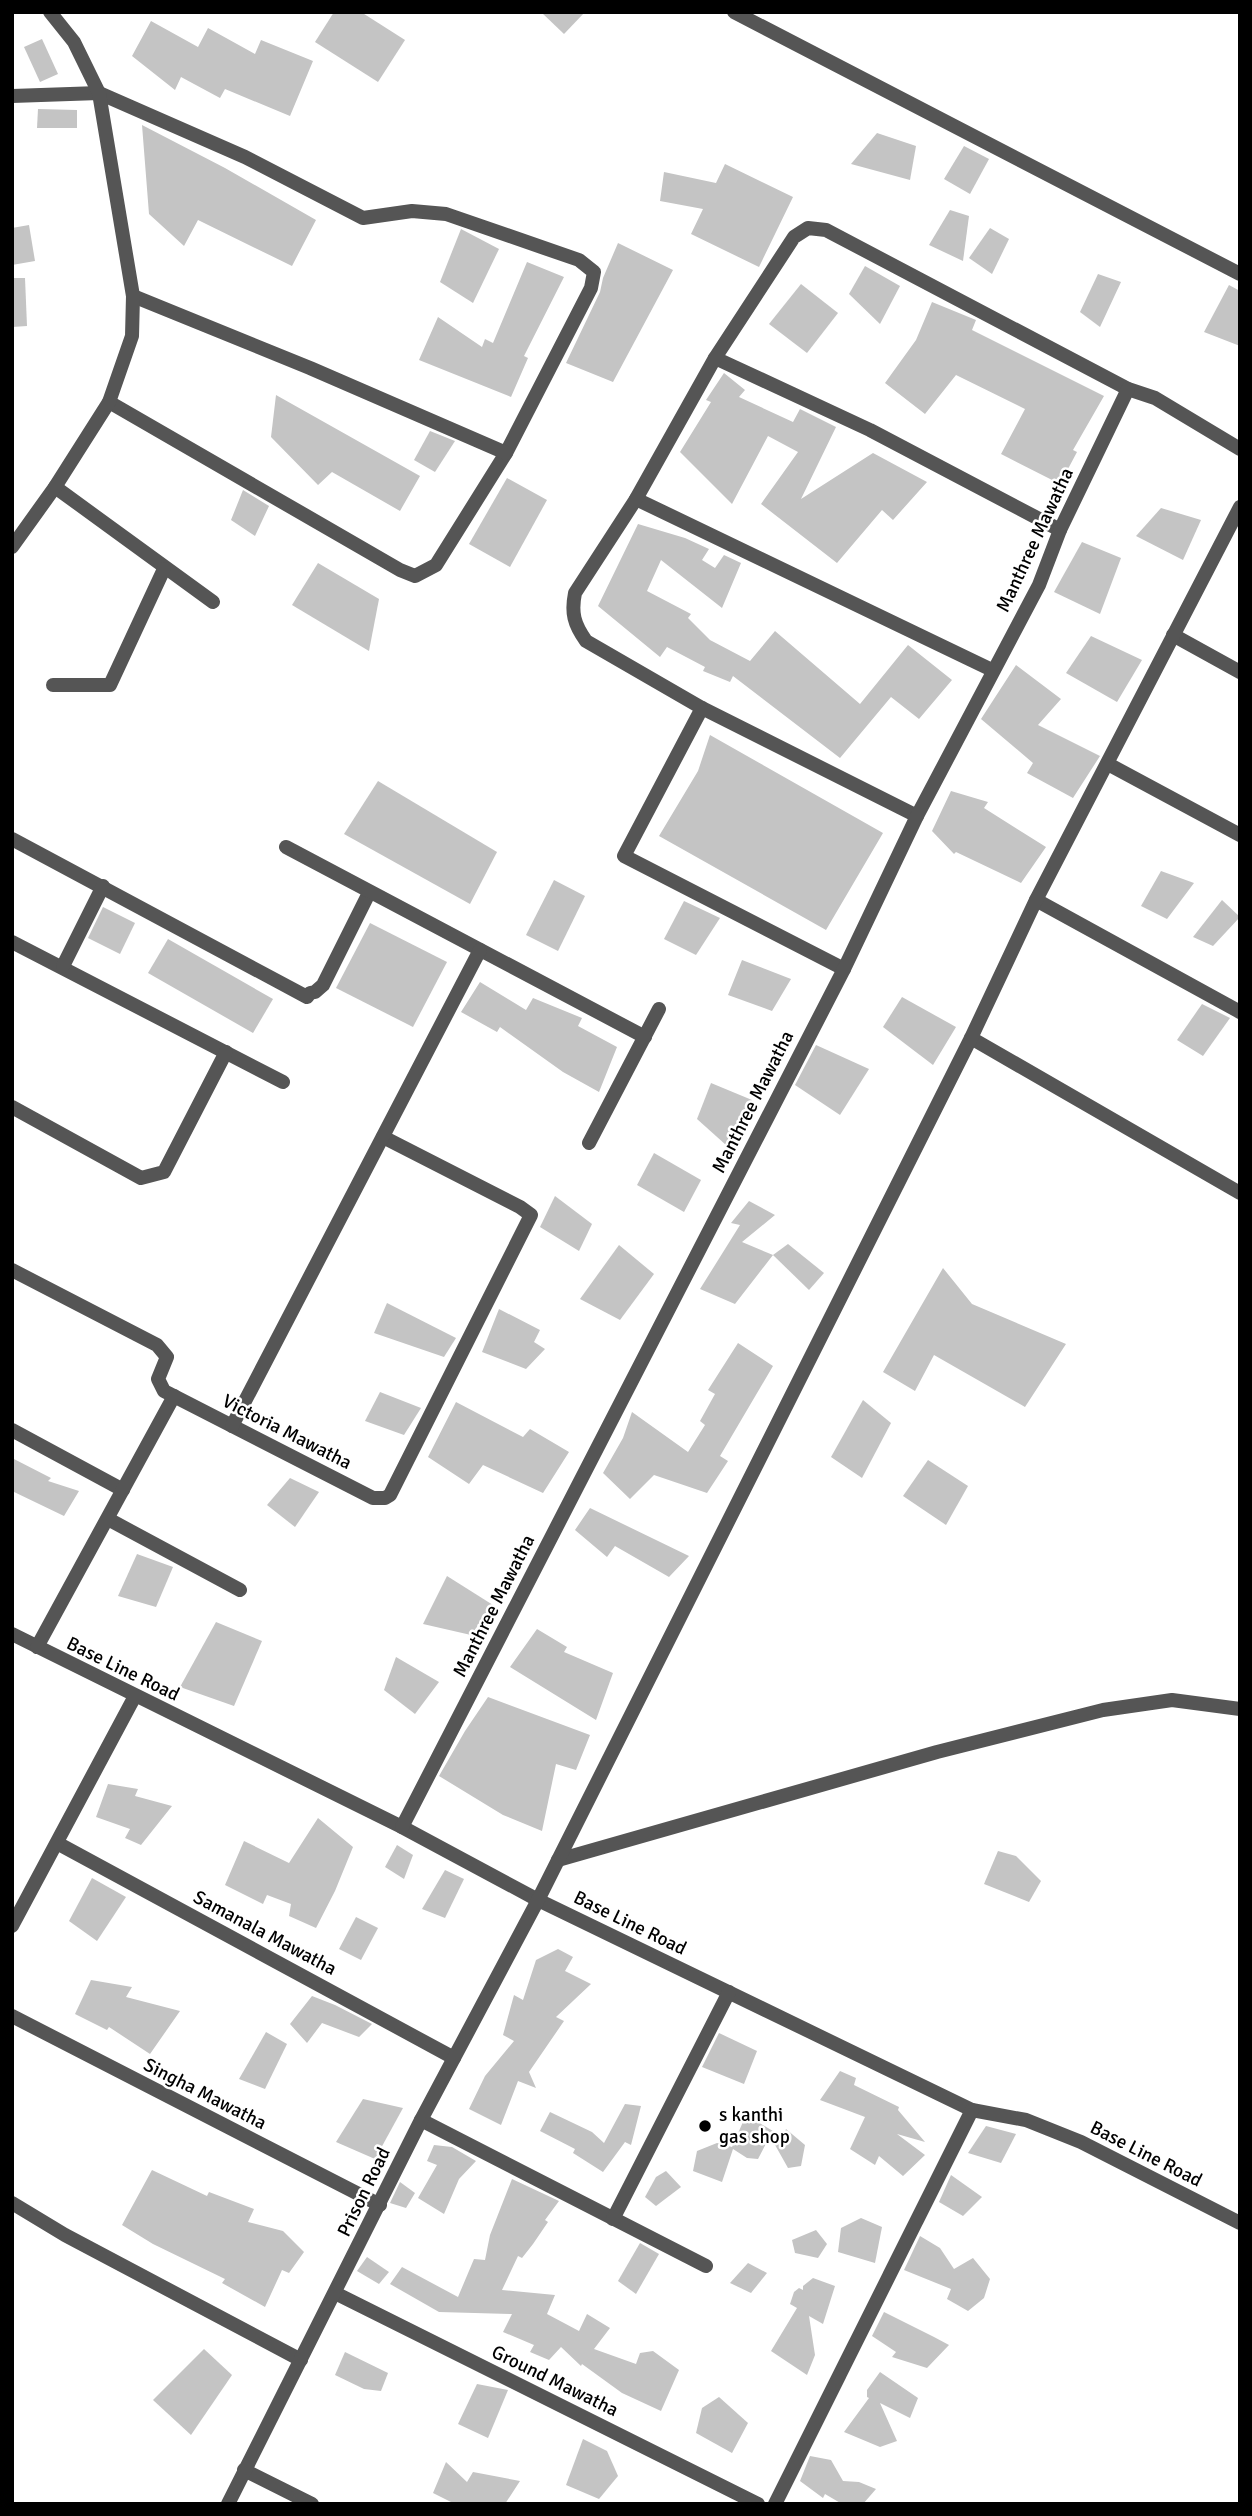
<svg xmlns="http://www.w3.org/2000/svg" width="1252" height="2516" viewBox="0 0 1252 2516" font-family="Signika,sans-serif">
  <rect width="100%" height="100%" fill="#fff"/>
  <g fill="#c4c4c4">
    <polygon points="334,12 361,12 405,40 378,82 315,42"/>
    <polygon points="541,12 585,12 564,34"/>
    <polygon points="151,21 198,47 208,28 255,54 261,40 313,61 290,116 225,89 220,98 181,77 175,90 132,56"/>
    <polygon points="42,39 58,74 40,82 24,47"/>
    <polygon points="38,109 77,110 77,128 37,128"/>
    <polygon points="142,125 225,168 316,220 292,266 198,220 184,246 149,214"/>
    <polygon points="877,133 916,146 910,180 851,164"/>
    <polygon points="964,146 989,159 970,194 944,179"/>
    <polygon points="725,164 793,197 759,267 691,234 703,209 660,201 664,172 716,183"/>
    <polygon points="950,210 969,216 963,261 929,245"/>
    <polygon points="29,225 35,261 12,265 12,228"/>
    <polygon points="990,228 1009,239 992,274 969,258"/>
    <polygon points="461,229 499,249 473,303 440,282"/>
    <polygon points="618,243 673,270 613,382 566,363 600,292 603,278"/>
    <polygon points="527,262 564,277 524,356 528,358 511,397 419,360 438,317 482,347 485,339 493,343"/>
    <polygon points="865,266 900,286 880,324 849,294"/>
    <polygon points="1098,274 1121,282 1100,327 1080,312"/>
    <polygon points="12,278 25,278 27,326 12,327"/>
    <polygon points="801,284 838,313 807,353 769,324"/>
    <polygon points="1229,285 1240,291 1240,346 1204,332"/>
    <polygon points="932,302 976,320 972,330 1104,396 1073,450 1077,452 1060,484 1001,454 1025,409 956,375 925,414 885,383 916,340"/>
    <polygon points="724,373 745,390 739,397 793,422 800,409 836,427 801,499 873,453 927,482 893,520 882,510 837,563 761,504 798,452 768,436 732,504 680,452 711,402 706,400"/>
    <polygon points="276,395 420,476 400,511 332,472 318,485 271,437"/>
    <polygon points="430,431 455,441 435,472 414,460"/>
    <polygon points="507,478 547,500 510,567 469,544"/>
    <polygon points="243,490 269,506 255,536 231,520"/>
    <polygon points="1161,508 1201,520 1183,560 1136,536"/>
    <polygon points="638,524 685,538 709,549 702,560 715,568 724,555 741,563 722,608 661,560 647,591 691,614 688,618 710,640 750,661 775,631 860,704 908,645 952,680 919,719 891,697 840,758 733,676 730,682 703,671 705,667 667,647 660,657 598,606"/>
    <polygon points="1082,542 1121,558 1100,614 1054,592"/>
    <polygon points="318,563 379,599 369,651 292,605"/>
    <polygon points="1091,636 1142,660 1117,702 1066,673"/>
    <polygon points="1016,665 1061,699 1038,725 1100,756 1073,798 1027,773 1033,763 981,719"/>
    <polygon points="710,735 883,833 826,930 659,836 698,771"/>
    <polygon points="378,781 497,852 470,904 344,834"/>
    <polygon points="951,791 988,802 984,808 1046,847 1021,883 956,852 954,854 932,831"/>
    <polygon points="1161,871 1194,883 1167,919 1141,906"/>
    <polygon points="554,880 585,896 558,951 526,935"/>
    <polygon points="1222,900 1240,917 1213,946 1193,937"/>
    <polygon points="684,901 720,918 696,955 664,939"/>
    <polygon points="103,907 135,923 120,954 88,938"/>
    <polygon points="370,923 447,962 413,1027 336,988"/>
    <polygon points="168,939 273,999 253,1033 148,973"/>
    <polygon points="742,960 791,979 772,1011 728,995"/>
    <polygon points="480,982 526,1010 533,998 582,1018 578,1026 617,1047 599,1092 563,1072 500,1027 497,1032 461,1012"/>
    <polygon points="902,997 956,1027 933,1065 883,1027"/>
    <polygon points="1202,1004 1230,1018 1203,1056 1177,1040"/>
    <polygon points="816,1045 869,1069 840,1115 795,1085"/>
    <polygon points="711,1083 752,1100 726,1145 697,1119"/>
    <polygon points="654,1153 701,1180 684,1212 637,1185"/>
    <polygon points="555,1196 592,1224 579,1251 540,1227"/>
    <polygon points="749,1201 775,1215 742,1242 773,1255 735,1304 700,1289 740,1225 731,1223"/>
    <polygon points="788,1244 824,1273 809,1290 773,1255"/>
    <polygon points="619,1245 654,1274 620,1320 580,1299"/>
    <polygon points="943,1268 972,1304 1066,1344 1025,1407 934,1355 915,1391 883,1372"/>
    <polygon points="387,1303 456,1338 444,1357 374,1333"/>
    <polygon points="499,1309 540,1330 534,1342 545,1349 526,1369 482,1352"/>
    <polygon points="738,1343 773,1366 720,1456 728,1461 707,1493 654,1475 630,1499 603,1473 623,1438 632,1412 688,1452 705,1425 700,1421 715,1394 708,1390"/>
    <polygon points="380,1392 421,1408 404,1435 365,1421"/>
    <polygon points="863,1400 891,1423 862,1478 831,1457"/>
    <polygon points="456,1402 523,1437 530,1429 569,1452 543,1493 483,1465 469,1484 428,1457"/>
    <polygon points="12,1458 51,1478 48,1481 79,1491 64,1516 12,1491"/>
    <polygon points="928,1460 968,1486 946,1525 903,1496"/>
    <polygon points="290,1478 319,1492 295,1527 267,1505"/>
    <polygon points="590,1508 689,1556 669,1577 615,1546 607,1557 575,1530"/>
    <polygon points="137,1554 173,1567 156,1607 118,1596"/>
    <polygon points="447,1576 493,1605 471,1635 423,1624"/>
    <polygon points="216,1622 262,1641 234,1706 180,1687"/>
    <polygon points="537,1629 567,1647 564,1652 613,1673 596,1720 510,1667"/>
    <polygon points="396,1657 439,1682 415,1714 384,1690"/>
    <polygon points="488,1697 590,1735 576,1770 556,1764 542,1831 503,1815 439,1776 465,1731"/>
    <polygon points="108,1784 138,1789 135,1796 172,1806 141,1845 125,1838 130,1829 96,1817"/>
    <polygon points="318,1818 353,1847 335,1891 316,1928 289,1916 291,1904 267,1895 263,1904 225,1885 244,1841 289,1863"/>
    <polygon points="397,1845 413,1855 404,1879 385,1867"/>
    <polygon points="998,1851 1016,1856 1041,1881 1029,1902 984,1884"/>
    <polygon points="445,1870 464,1879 445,1918 422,1909"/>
    <polygon points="92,1878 126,1897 97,1941 69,1921"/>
    <polygon points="356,1917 378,1928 361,1960 339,1949"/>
    <polygon points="558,1949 573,1957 565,1971 591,1984 556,2017 564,2021 529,2072 536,2088 518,2081 501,2125 469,2109 485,2076 514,2041 503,2035 514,1995 523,2000 536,1960"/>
    <polygon points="91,1980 132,1987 126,1997 180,2011 150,2054 109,2027 107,2030 75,2014"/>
    <polygon points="312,1996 335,2005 372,2024 359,2037 322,2023 307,2043 290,2024"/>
    <polygon points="266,2032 287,2044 265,2089 239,2079"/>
    <polygon points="719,2033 757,2051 744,2084 702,2067"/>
    <polygon points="840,2071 856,2078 854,2085 899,2107 898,2110 925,2142 897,2134 925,2155 903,2176 879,2156 875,2165 850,2149 865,2117 820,2100"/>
    <polygon points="363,2099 403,2108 375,2159 336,2142"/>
    <polygon points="625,2104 641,2106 631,2145 625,2142 603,2172 573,2153 575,2149 540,2131 550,2112 592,2132 604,2143"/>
    <polygon points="746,2115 783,2137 786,2129 805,2145 801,2166 788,2168 770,2136 758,2159 747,2158 733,2149 722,2182 693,2171 697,2151 717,2143 732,2147"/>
    <polygon points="986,2126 1016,2134 1001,2163 968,2153"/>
    <polygon points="434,2145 452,2147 476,2161 459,2179 444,2214 418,2198 437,2165 427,2161"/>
    <polygon points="152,2170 207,2196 209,2192 254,2209 248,2222 283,2231 304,2252 289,2273 282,2270 265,2307 222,2283 225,2279 153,2244 122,2225"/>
    <polygon points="666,2171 681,2187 656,2206 645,2197 656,2177"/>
    <polygon points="951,2175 982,2197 963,2216 939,2202"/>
    <polygon points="512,2179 559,2201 545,2220 548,2222 533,2244 522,2258 518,2256 502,2290 555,2295 547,2314 579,2331 587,2314 610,2328 594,2349 636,2364 640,2353 653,2351 679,2370 661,2411 622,2393 582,2364 581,2366 561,2347 549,2360 530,2352 534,2345 503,2332 512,2314 439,2312 390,2284 402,2267 458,2297 474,2259 485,2260 490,2235"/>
    <polygon points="400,2182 415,2193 406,2208 390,2203"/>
    <polygon points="861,2218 882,2227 875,2263 838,2252 841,2228"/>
    <polygon points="816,2230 827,2244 818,2258 795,2253 792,2240"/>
    <polygon points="920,2236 940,2248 954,2269 973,2258 990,2279 984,2298 968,2311 947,2299 951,2289 904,2270"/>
    <polygon points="640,2243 659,2254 636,2294 618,2281"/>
    <polygon points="367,2257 389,2272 379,2284 357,2271"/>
    <polygon points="748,2263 767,2273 751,2293 730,2283"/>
    <polygon points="813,2278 835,2286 823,2324 809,2316 815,2355 807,2375 771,2351 797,2308 790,2304 794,2292 799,2288 803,2290 803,2286"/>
    <polygon points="884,2312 934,2337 949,2345 927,2368 892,2357 896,2352 872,2336"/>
    <polygon points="204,2349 232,2375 191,2435 153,2400"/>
    <polygon points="345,2352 388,2373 381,2391 364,2389 335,2375"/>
    <polygon points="880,2372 918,2398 910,2418 880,2403 897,2441 880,2447 844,2432 869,2398 867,2397 867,2390"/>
    <polygon points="477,2384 508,2390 488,2438 458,2424"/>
    <polygon points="719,2397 748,2423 732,2453 696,2433 702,2408"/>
    <polygon points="583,2439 607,2451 618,2476 599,2499 566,2485"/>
    <polygon points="810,2456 831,2460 843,2481 859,2482 876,2489 863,2504 842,2504 825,2494 823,2498 800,2481"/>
    <polygon points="446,2462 467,2482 473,2472 520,2481 505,2504 455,2504 433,2493"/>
  </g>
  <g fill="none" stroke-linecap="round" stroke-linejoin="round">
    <g stroke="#555" stroke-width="14">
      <polyline points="734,12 1240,274"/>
      <polyline points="12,96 99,93 245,157 363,218 412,211 446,214 579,260 594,272 591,288 506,453 436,565 415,576 400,570 109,402"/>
      <polyline points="133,296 310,368 506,453"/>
      <polyline points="715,358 870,430 1060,530"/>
      <polyline points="55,487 213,602"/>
      <polyline points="636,499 992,670"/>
      <polyline points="12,547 55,487 109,402 132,336 133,296 99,93 74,42 50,12"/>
      <polyline points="1173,635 1240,672"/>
      <polyline points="53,685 110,685 164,569"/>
      <polyline points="702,708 624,856 844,969"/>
      <polyline points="1108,764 1240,835"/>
      <path d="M917,816L702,708L586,641C574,624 571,613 575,593L636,499L715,358L794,237L808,228L826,230L1128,389L1155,398L1240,449"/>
      <polyline points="12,839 307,997 310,993 315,992 323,985 369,893"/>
      <polyline points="286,847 645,1037"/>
      <polyline points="1036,900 1240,1012"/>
      <polyline points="12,942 283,1082"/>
      <polyline points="63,966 103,886"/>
      <polyline points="971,1038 1240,1193"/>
      <polyline points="12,1107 141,1178 164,1172 226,1052"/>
      <polyline points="589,1143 659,1009"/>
      <polyline points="12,1270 157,1345 167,1357 158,1379 164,1391 373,1498 385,1498 390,1495 531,1215 520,1207 383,1137"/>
      <polyline points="232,1426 480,950"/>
      <polyline points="12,1430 123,1490"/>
      <polyline points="108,1519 240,1590"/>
      <polyline points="12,1634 402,1827 538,1900 972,2110 1026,2120 1081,2142 1240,2223"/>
      <polyline points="37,1647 174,1396"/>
      <polyline points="402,1827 844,969 917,816 1039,585 1060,530 1128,389"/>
      <polyline points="57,1843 454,2058"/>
      <polyline points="558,1860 937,1752 1103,1710 1172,1700 1240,1709"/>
      <polyline points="12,1926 135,1696"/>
      <polyline points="12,2016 380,2205"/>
      <polyline points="421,2120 706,2266"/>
      <polyline points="12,2203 65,2235 301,2360"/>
      <polyline points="613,2219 729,1992"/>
      <polyline points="335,2293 758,2504"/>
      <polyline points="244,2470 312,2504"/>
      <polyline points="228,2504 421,2120 538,1900 971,1038 1036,900 1240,507"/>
      <polyline points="775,2504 972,2110"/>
    </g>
  </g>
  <circle fill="#000" stroke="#fff" stroke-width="2.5" cx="705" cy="2126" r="7"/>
  <g text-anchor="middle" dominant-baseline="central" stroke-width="5" stroke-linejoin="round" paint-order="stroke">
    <g font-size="19" fill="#000" stroke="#fff">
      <text transform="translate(1035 540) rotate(-65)">Manthree Mawatha</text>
      <text transform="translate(753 1102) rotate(-63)">Manthree Mawatha</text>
      <text transform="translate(287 1432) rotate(27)">Victoria Mawatha</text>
      <text transform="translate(494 1606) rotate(-63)">Manthree Mawatha</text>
      <text transform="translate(123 1669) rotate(26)">Base Line Road</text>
      <text transform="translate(630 1923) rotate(26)">Base Line Road</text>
      <text transform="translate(265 1933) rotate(28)">Samanala Mawatha</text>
      <text transform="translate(205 2094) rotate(27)">Singha Mawatha</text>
      <text transform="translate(1146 2154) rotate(27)">Base Line Road</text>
      <text transform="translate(364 2192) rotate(-64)">Prison Road</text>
      <text transform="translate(555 2381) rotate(26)">Ground Mawatha</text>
    </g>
    <g font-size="19" fill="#000" stroke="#fff" text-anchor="start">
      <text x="719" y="2115">s kanthi<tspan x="719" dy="22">gas shop</tspan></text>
    </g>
  </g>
  <rect width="1252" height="2516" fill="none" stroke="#000000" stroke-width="28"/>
</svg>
